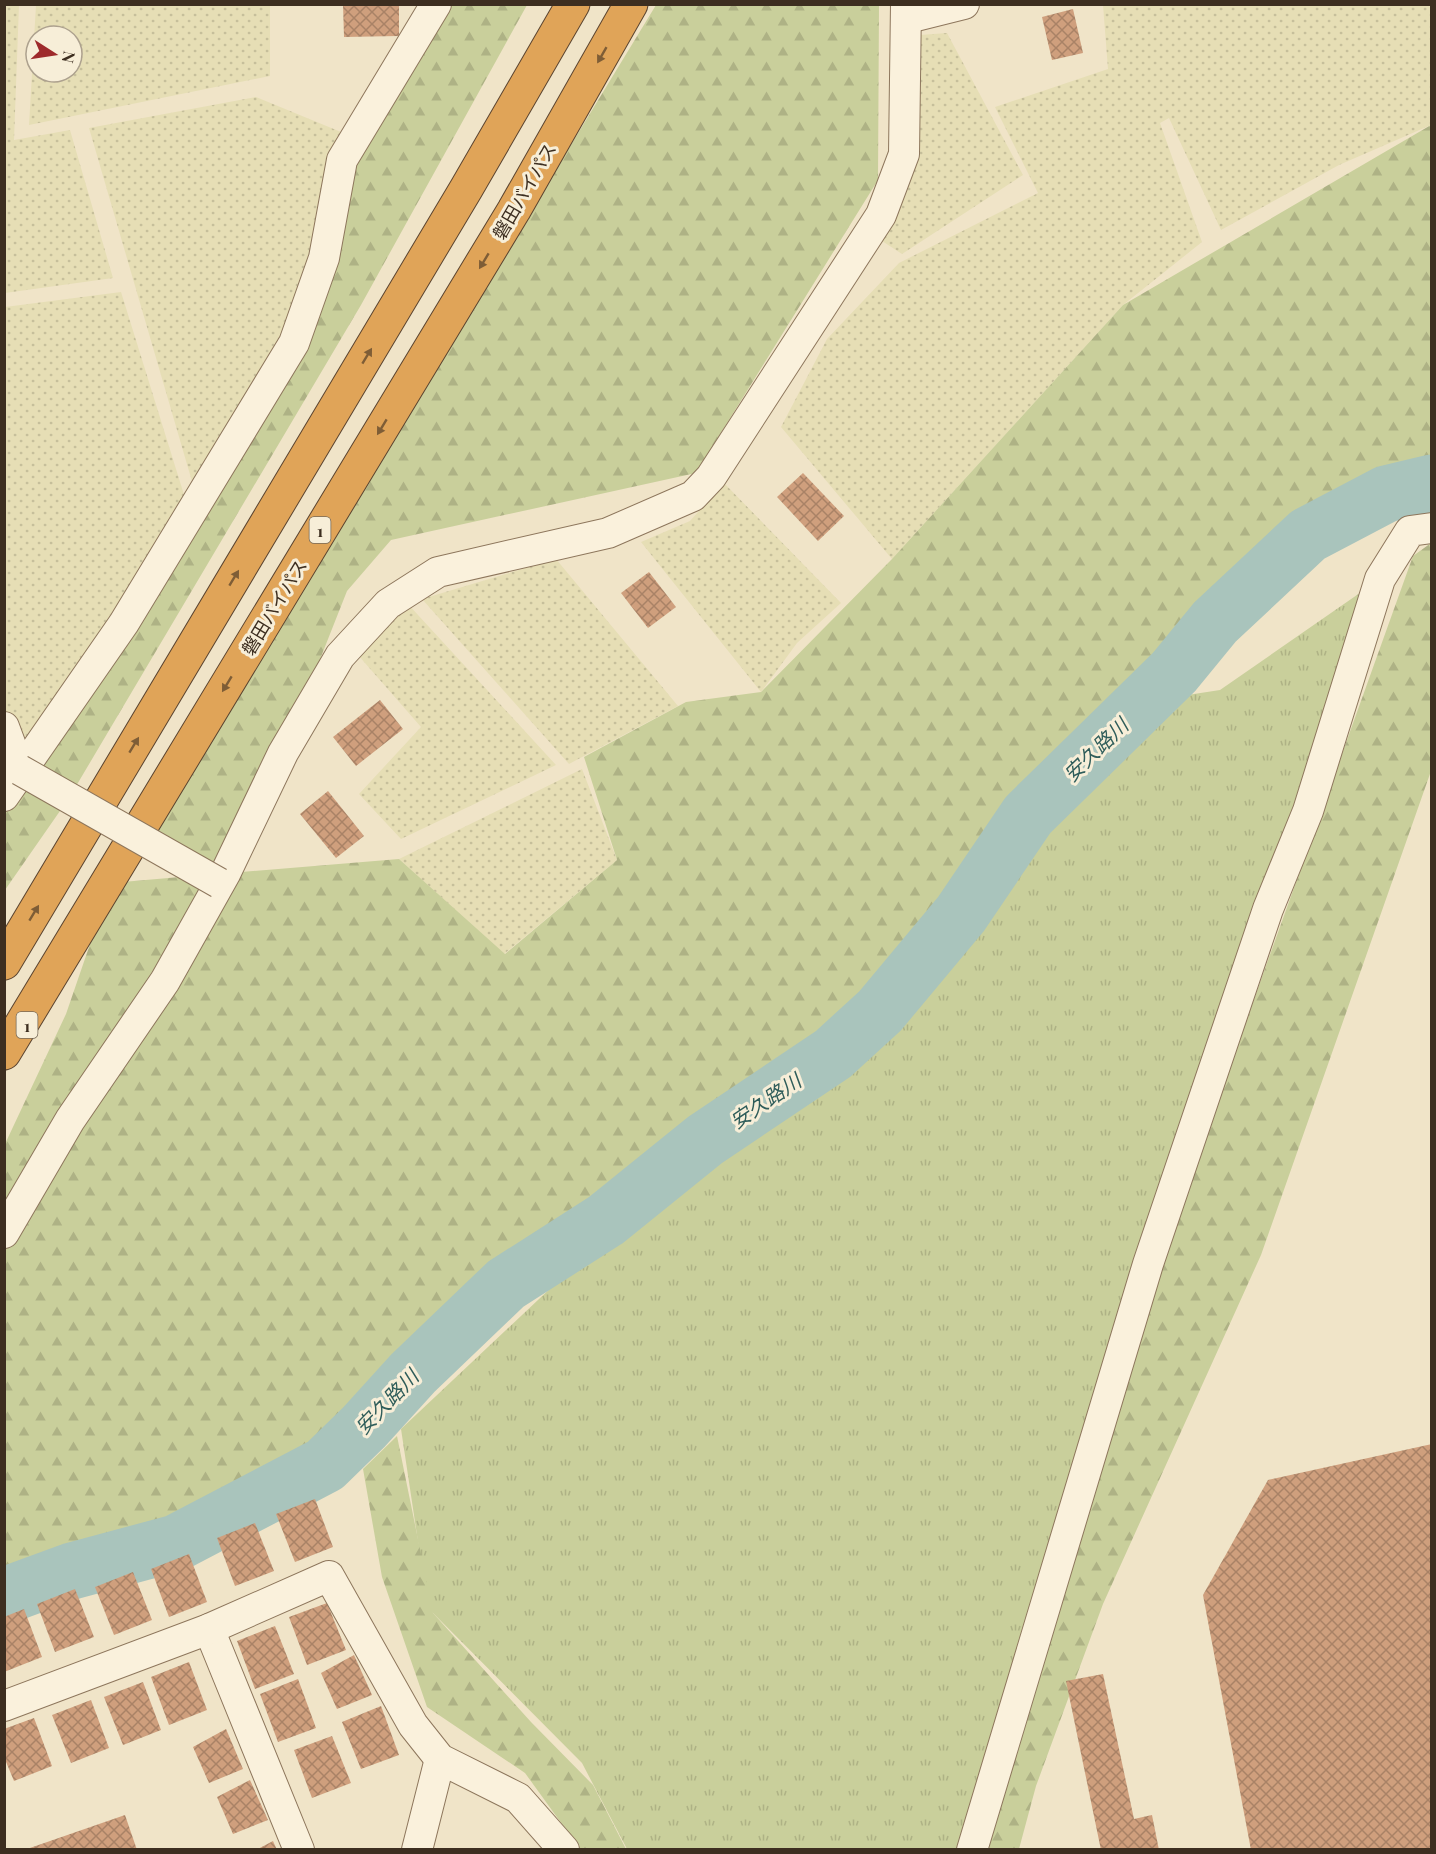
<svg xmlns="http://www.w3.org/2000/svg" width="1436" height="1854" viewBox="0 0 1436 1854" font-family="'Playfair Display','Noto Sans JP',serif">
  <defs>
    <pattern id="farmland-dots" width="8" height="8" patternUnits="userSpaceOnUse" patternTransform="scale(1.5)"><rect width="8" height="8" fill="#e6deb5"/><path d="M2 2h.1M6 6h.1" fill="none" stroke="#c6bf9b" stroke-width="1.8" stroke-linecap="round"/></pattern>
    <pattern id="grass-tufts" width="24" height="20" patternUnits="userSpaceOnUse" patternTransform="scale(1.5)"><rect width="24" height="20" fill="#c9cf9b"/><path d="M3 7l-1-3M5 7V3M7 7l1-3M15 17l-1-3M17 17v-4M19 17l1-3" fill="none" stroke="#aeb285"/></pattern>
    <pattern id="forest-firs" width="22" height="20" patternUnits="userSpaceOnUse" patternTransform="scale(1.5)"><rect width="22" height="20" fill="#c9cf9b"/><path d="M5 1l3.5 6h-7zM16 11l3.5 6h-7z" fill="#aeb285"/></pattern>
    <pattern id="building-cross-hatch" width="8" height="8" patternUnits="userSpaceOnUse" patternTransform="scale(1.5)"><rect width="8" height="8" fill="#cf9f7d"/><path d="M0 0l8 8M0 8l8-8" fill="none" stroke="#a98266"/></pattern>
  </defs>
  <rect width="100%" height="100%" fill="#f0e4c8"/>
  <g fill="url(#farmland-dots)" fill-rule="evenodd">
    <polygon points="4,5 19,5 14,140 70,130 113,278 5,293"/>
    <path d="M36,5H270V76L29,125ZM36,36H72V72H36Z"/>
    <polygon points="1103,5 1431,5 1431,125 1339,165 1221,230 1169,118 1160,123 1202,242 1123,305 892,559 781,427 827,339 899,263 1038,193 995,107 1108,69"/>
    <polygon points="947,33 1023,175 902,254 879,239 920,35"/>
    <polygon points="256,97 341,132 324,258 198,502 89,128"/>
    <polygon points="121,292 190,514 20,770 5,727 5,307"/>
    <polygon points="724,483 841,603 797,643 761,692 641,542 690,521"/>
    <polygon points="556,559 678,706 569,764 422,599"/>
    <polygon points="407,603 556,765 401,839 359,794 421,727 358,655"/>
    <polygon points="582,769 617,860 504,954 399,859"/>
  </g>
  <polygon fill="url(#grass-tufts)" points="1380,579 972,1849 627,1849 582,1763 428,1608 401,1429 608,1234 876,1049 1042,826 1117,754 1168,698 1220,690"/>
  <g fill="url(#forest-firs)">
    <polygon points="436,5 527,5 361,305 69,798 5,890 5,812 44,736 243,427 326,247 366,121"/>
    <polygon points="656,5 879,5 878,180 696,473 391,540 347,591 283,753 206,875 399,859 505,954 617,860 584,757 686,702 761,692 892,559 1123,305 1431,125 1431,474 1287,555 1068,769 879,994 802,1060 697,1120 588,1215 439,1313 339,1426 206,1524 5,1592 5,1144 66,1014 111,883 203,875 147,842"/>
    <polygon points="1431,543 1431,771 1261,1255 1103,1604 1036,1786 1019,1849 972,1850 1088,1462 1413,556"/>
    <polygon points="397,1436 433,1613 531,1722 593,1785 626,1849 580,1849 525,1773 427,1707 382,1577 363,1469"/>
  </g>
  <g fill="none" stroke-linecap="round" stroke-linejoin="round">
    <polyline stroke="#a9c4bc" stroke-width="57" points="4,1596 72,1571 176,1543 325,1465 364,1427 413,1373 506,1284 606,1220 705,1140 833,1054 880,1011 961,914 1028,815 1174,672 1215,622 1308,535 1386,494 1432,483"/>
  </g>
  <g fill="url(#building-cross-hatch)">
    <polygon points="343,4 399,4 399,36 344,37"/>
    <polygon points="1073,9 1083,53 1052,60 1042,17"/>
    <polygon points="803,473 844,516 818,541 777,497"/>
    <polygon points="649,572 676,607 648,628 621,593"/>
    <polygon points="380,700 403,729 356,766 333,737"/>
    <polygon points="328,791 364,836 336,858 300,814"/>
    <polygon points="1432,1444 1432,1850 1251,1850 1203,1595 1268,1480"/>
    <polygon points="315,1499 333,1547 295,1562 276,1514"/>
    <polygon points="255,1523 274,1571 235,1586 217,1538"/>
    <polygon points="189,1554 207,1602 169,1617 151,1569"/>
    <polygon points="133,1572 152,1620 114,1635 95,1587"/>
    <polygon points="75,1589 94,1637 55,1652 37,1604"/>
    <polygon points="327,1603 346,1650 307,1665 289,1617"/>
    <polygon points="24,1609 42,1657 4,1672 4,1617"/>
    <polygon points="275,1626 294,1674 255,1689 237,1641"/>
    <polygon points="354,1655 372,1695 337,1709 321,1673"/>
    <polygon points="189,1662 207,1710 169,1725 151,1677"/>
    <polygon points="1103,1674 1134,1819 1152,1815 1159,1850 1101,1850 1066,1681"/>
    <polygon points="298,1679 316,1728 278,1742 260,1694"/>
    <polygon points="143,1682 161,1730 123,1745 104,1697"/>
    <polygon points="91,1700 109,1748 71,1763 52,1715"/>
    <polygon points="381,1706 399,1755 361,1769 342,1722"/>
    <polygon points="34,1718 52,1766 14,1781 4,1757 4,1729"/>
    <polygon points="226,1729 243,1769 209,1783 193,1747"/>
    <polygon points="332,1736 351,1783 312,1798 294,1750"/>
    <polygon points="250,1780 268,1820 233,1834 217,1797"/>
    <polygon points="125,1815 137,1850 27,1850 27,1849"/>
    <polygon points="273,1841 277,1850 256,1850"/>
  </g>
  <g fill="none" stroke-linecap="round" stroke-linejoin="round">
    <g stroke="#8d765c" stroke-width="32">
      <g id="street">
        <polyline points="908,18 964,4"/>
        <polyline points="4,727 20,770"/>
        <polyline points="4,796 124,623 294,343 324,258 342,160 436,4"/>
        <polyline points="4,1233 70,1120 165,981 225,874 283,753 340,656 388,604 438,572 608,533 693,496 711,477 881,215 904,154 906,4"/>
        <polyline points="209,1629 299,1850"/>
        <polyline points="4,1706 209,1629 329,1576 413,1725 440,1759 518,1798 564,1850"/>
        <polyline points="417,1850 440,1759"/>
        <polyline points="972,1850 1148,1264 1268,909 1308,811 1380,579 1410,531 1432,528"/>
      </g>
    </g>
    <g stroke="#5b4430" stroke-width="35">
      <g id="highway">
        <polyline points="4,963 466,189 573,4"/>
        <polyline points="4,1053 514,210 631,4"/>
      </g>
    </g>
    <use href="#street" stroke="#faf1dc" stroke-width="30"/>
    <use href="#highway" stroke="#e0a458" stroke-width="33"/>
    <g stroke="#8d765c" stroke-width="32" stroke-linecap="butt">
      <polyline id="street-bridge" points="20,770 219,883"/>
    </g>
    <use href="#street-bridge" stroke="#faf1dc" stroke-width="30"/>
  </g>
  <defs><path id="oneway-solid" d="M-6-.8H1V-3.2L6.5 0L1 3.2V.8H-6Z" transform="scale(1.5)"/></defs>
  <g fill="#7e5d36">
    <use href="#oneway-solid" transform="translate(602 55) rotate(120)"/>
    <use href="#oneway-solid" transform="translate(484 261) rotate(121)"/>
    <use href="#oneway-solid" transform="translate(367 356) rotate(-59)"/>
    <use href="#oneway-solid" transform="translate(382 427) rotate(121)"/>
    <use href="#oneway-solid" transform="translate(234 578) rotate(-59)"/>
    <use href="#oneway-solid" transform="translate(227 684) rotate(121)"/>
    <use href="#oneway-solid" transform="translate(134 745) rotate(-59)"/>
    <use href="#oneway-solid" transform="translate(34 913) rotate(-59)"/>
  </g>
  <g text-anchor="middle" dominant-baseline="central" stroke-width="6" stroke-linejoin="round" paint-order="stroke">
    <g fill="#f7eed8" stroke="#756857" stroke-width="1.5">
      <rect x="309.5" y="517" width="21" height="26" rx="4.5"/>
      <rect x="16.5" y="1012" width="21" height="26" rx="4.5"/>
    </g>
    <g font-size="16" font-weight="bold" fill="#3d2e20">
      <text x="320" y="530">1</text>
      <text x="27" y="1025">1</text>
    </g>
    <g font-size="18" fill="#3d2e20" stroke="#f7eed8">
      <text transform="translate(524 191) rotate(-60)">磐田バイパス</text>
      <text transform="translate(274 607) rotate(-59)">磐田バイパス</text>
    </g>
    <g font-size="20" font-style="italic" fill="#2f5d5a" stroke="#f7eed8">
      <text transform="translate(1095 749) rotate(-44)">安久路川</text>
      <text transform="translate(765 1100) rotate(-34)">安久路川</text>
      <text transform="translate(386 1401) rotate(-46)">安久路川</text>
    </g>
  </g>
  <rect width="1436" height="1854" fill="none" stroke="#3d2e20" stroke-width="12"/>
  <g transform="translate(54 54) rotate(102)"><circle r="28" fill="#f7eed8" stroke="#ada18e" stroke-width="1.5"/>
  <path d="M0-4.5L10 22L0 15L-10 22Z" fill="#9e2a2b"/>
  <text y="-9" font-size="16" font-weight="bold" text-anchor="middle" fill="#3d2e20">N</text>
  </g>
</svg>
